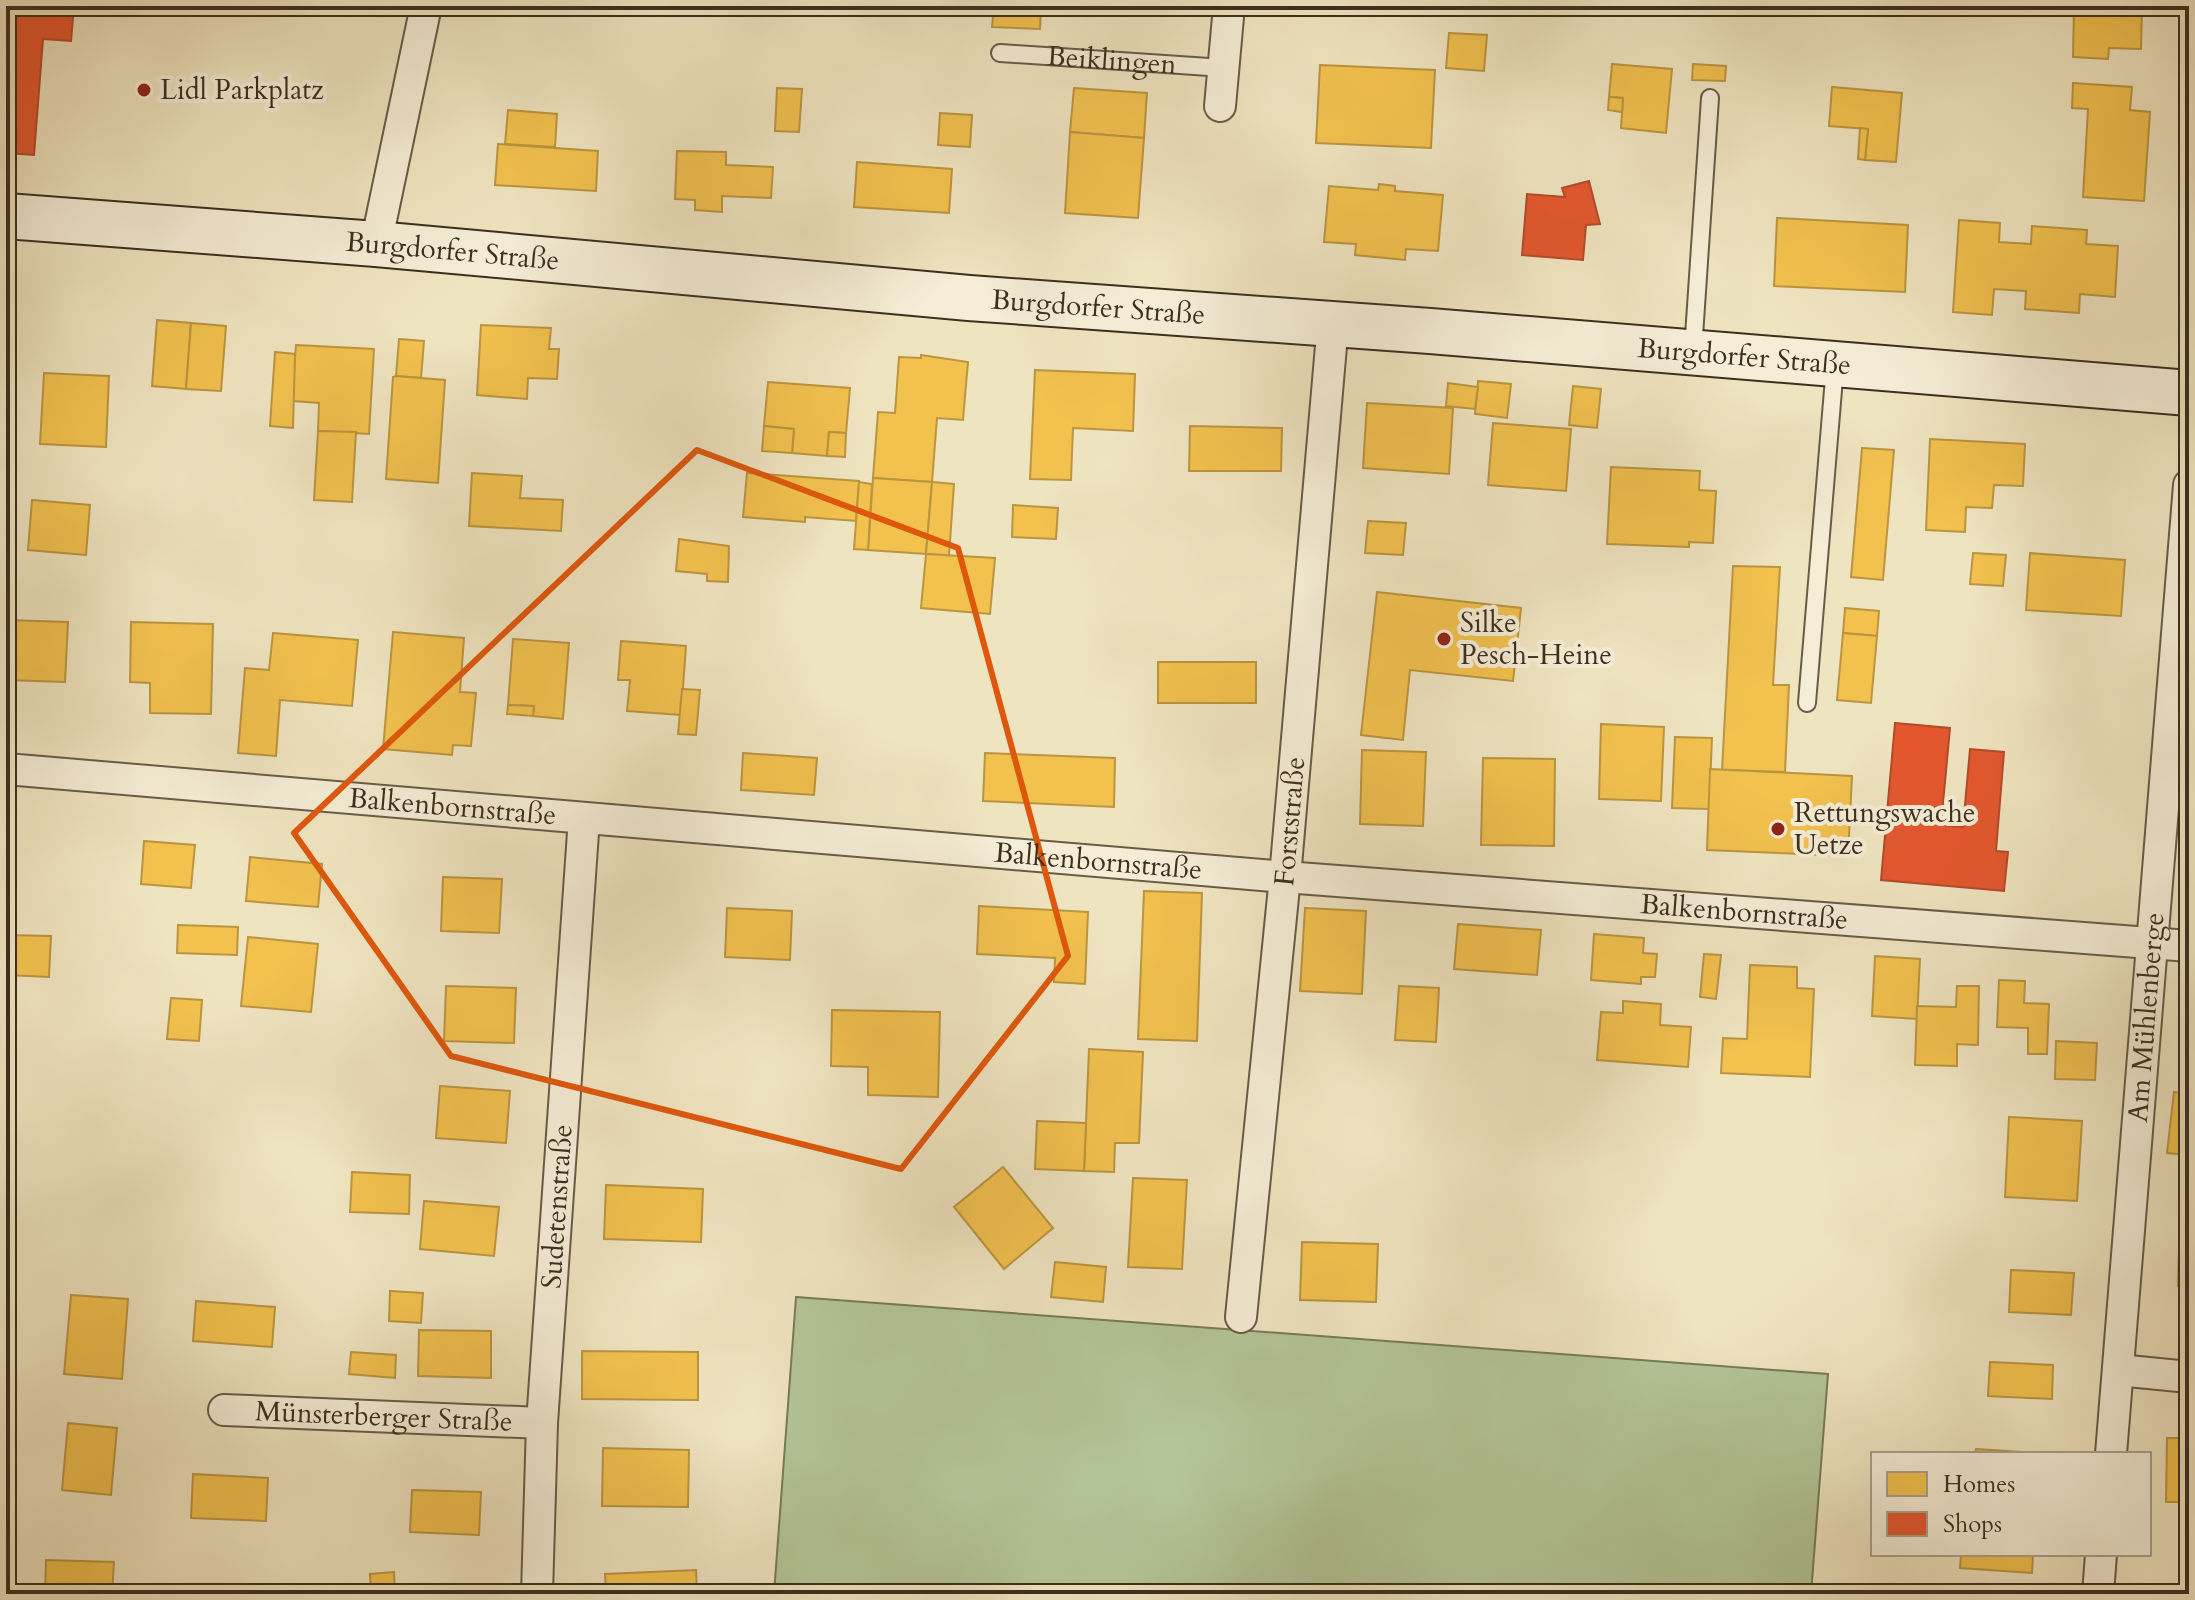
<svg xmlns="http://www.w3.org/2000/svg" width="2195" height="1600" viewBox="0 0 2195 1600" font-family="Cardo,serif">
  <rect width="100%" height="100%" fill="#efe4c0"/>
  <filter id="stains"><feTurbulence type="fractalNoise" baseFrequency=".0025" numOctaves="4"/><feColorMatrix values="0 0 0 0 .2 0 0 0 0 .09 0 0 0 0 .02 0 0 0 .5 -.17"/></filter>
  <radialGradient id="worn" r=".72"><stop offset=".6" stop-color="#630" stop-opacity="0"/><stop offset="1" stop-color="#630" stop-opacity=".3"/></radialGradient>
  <polygon fill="#b3c597" stroke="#787a5b" stroke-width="2" points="796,1297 1828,1374 1811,1594 774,1594"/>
  <g fill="#f2c14e" stroke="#bb9540" stroke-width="2">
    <polygon points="994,6 1041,6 1040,29 992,27"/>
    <polygon points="2074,6 2142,6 2141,49 2109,48 2108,59 2073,57"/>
    <polygon points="1449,33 1487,35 1484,71 1446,68"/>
    <polygon points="1612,64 1672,69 1666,133 1621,128 1623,98 1609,97"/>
    <polygon points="1693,64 1726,66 1725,81 1692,80"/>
    <polygon points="1320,65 1435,70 1431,148 1316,143"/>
    <polygon points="2073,83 2132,87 2130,110 2150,112 2144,201 2083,197 2088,109 2072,108"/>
    <polygon points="1832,87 1902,93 1896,162 1865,160 1868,129 1829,126"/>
    <polygon points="777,88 802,89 799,132 775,131"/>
    <polygon points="1074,88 1147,93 1144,138 1070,132"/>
    <polygon points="1609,97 1623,98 1622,112 1608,110"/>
    <polygon points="508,110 557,114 555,147 505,144"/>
    <polygon points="940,113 972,115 970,147 938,145"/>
    <polygon points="1860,128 1868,129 1865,160 1858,159"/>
    <polygon points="1070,132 1144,138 1138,218 1065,213"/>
    <polygon points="498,144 598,151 596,191 495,185"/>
    <polygon points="677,151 726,152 726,165 773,167 771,198 722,196 722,212 695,210 695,200 675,199"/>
    <polygon points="857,162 952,169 949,213 854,207"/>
    <polygon points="1379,184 1395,186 1395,191 1443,195 1438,251 1406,249 1405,260 1355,255 1356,244 1324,242 1329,186 1378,190"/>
    <polygon points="1777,218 1908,225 1905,292 1774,286"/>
    <polygon points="1959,220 2000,223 1999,242 2031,244 2032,226 2087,230 2086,244 2118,246 2115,297 2080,294 2079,313 2025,309 2026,291 1994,289 1992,315 1953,312"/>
    <polygon points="157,320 191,323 186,389 152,386"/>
    <polygon points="191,323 226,326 221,391 186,389"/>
    <polygon points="481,325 551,328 549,349 559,349 557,379 528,378 527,399 477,395"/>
    <polygon points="399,339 424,341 421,378 396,376"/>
    <polygon points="296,345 374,349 369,434 318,431 319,403 292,401"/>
    <polygon points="275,352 295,354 293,428 270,426"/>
    <polygon points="921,355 968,362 963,420 937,418 932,482 873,478 878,412 895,413 899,357 921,358"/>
    <polygon points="1035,370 1135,374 1133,431 1073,428 1071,480 1030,479"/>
    <polygon points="44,373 109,376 106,447 40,444"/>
    <polygon points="396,376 445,380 438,483 386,479 393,377"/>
    <polygon points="1478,381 1511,384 1507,418 1475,414"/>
    <polygon points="768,382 850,388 846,433 829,432 827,456 792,453 794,429 764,426"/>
    <polygon points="1448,383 1478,387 1475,409 1446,406"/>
    <polygon points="1573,386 1601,389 1597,428 1569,425"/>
    <polygon points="1367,403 1453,408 1449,474 1363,468"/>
    <polygon points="1493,423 1571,429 1566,491 1488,485"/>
    <polygon points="764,426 794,429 792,453 762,451"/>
    <polygon points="1190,426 1282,428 1281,471 1189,471"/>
    <polygon points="318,431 356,432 352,502 314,500"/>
    <polygon points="829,432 846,433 845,457 827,456"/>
    <polygon points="1930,439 2025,444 2023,486 1994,485 1992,508 1966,507 1965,532 1926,530"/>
    <polygon points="1862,448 1894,450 1883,580 1851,577"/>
    <polygon points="1611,467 1700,471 1699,490 1716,491 1713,543 1689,542 1689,547 1607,544"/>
    <polygon points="472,473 522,476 520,498 563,500 561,531 469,526"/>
    <polygon points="747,473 859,481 856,521 805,517 805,522 743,517"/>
    <polygon points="873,478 932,482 926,554 868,550"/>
    <polygon points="859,482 872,484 868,550 854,549"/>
    <polygon points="932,482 954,484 949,556 926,554"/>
    <polygon points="32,500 90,505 86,555 28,550"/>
    <polygon points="1013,505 1058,508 1056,539 1012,537"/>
    <polygon points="1368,521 1406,523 1403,555 1365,553"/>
    <polygon points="679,539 729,546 728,582 707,581 707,574 676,571"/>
    <polygon points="1973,553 2006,555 2003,586 1970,584"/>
    <polygon points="2030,553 2125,560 2121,616 2026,610"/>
    <polygon points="926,554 995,558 990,614 921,608"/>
    <polygon points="1733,566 1780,567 1773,685 1789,685 1785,772 1722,770"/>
    <polygon points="1377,592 1521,608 1513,681 1410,670 1403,740 1361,735"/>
    <polygon points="1845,608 1879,611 1877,636 1843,633"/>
    <polygon points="6,620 68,622 65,682 6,680"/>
    <polygon points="131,622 213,624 211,714 150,713 150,683 130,682"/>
    <polygon points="393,632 464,638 460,692 476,693 471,746 453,745 452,755 383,749"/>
    <polygon points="273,633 358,640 352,706 280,700 276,756 238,753 245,668 269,670"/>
    <polygon points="1843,633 1877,636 1871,703 1837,700"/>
    <polygon points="513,639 569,643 563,719 533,716 534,706 508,705"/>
    <polygon points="621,641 686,646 681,715 627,711 630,680 618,680"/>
    <rect x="1158" y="662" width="98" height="41"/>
    <polygon points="682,689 700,690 696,735 678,734"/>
    <polygon points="508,705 534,706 533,716 507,714"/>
    <polygon points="1601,724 1664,727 1661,801 1599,799"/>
    <polygon points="1675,737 1712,738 1709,809 1672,808"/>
    <polygon points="1362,750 1426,752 1423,826 1360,824"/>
    <polygon points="743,753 817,758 814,795 741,790"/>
    <polygon points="985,753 1115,758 1114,807 983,801"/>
    <polygon points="1483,758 1555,759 1554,846 1481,845"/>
    <polygon points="1710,769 1852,776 1848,856 1707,850"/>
    <polygon points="144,841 195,845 191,888 141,884"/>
    <polygon points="250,857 322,864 318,907 246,901"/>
    <polygon points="443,877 502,879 499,933 441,931"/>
    <polygon points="1144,891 1202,893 1197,1041 1138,1039"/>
    <polygon points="979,906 1088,912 1085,984 1054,982 1055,958 977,954"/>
    <polygon points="727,908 792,911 790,960 725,957"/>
    <polygon points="1305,908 1366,911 1362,994 1300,991"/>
    <polygon points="1458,924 1541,930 1537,975 1454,969"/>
    <polygon points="178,925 238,927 237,955 177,953"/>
    <polygon points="1594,934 1644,938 1643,953 1657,954 1655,977 1641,977 1641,984 1591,980"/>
    <polygon points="6,935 51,936 49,977 6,975"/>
    <polygon points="248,937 318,944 311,1012 241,1006"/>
    <polygon points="1704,954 1721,955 1716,999 1700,997"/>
    <polygon points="1875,956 1920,959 1917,1019 1872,1016"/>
    <polygon points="1750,965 1797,967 1797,988 1814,989 1810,1077 1721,1073 1723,1038 1747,1039"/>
    <polygon points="1999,980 2025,981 2024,1003 2049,1004 2047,1054 2028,1054 2028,1028 1997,1027"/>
    <polygon points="446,986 516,988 514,1043 444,1041"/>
    <polygon points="1399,986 1439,988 1436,1042 1395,1040"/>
    <polygon points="1957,986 1979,986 1978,1045 1957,1044 1957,1066 1915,1065 1917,1006 1956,1007"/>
    <polygon points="171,998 202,1000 199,1041 167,1039"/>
    <polygon points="1623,1001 1661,1004 1660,1025 1691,1027 1688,1067 1597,1060 1601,1012 1623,1013"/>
    <polygon points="832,1010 940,1012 938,1097 868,1095 868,1067 831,1066"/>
    <polygon points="2056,1041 2097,1043 2095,1080 2055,1079"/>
    <polygon points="1089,1049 1143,1052 1139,1143 1115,1143 1114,1172 1084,1171"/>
    <polygon points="440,1086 510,1091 506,1143 436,1138"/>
    <polygon points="2174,1092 2189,1094 2189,1155 2167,1153"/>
    <polygon points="2009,1117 2082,1121 2077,1201 2005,1197"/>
    <polygon points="1037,1121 1086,1123 1084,1171 1035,1169"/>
    <polygon points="1003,1167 1053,1228 1004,1269 954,1207"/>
    <polygon points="352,1172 410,1175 409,1214 350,1212"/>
    <polygon points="1133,1178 1187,1180 1182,1269 1128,1267"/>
    <polygon points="606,1185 703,1189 701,1242 604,1239"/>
    <polygon points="424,1201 499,1207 494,1256 420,1249"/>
    <polygon points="2180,1215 2189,1216 2189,1287 2178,1286"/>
    <polygon points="1302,1242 1378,1244 1376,1302 1300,1300"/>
    <polygon points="1055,1262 1106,1267 1103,1302 1051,1297"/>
    <polygon points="2011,1270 2074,1273 2071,1315 2009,1312"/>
    <polygon points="390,1291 423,1293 421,1323 389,1321"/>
    <polygon points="71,1295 128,1299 122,1379 64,1374"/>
    <polygon points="196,1301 275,1307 272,1347 193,1341"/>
    <polygon points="419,1330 491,1331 491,1378 418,1376"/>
    <polygon points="582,1351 698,1352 698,1400 582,1399"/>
    <polygon points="351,1352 396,1355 395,1378 349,1374"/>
    <polygon points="1990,1362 2053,1365 2052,1399 1988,1396"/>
    <polygon points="68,1423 117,1428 111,1495 62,1490"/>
    <polygon points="2167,1438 2189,1438 2189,1502 2166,1502"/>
    <polygon points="603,1448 689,1450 688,1507 602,1506"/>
    <polygon points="1976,1449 2038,1453 2038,1454 1975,1454"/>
    <polygon points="193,1474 268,1478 266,1521 191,1518"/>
    <polygon points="412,1490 481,1492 479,1535 410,1532"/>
    <polygon points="1961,1554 2033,1554 2032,1573 1960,1568"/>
    <polygon points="46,1560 114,1562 112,1594 45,1594"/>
    <polygon points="696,1570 697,1594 606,1594 605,1574"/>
    <polygon points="394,1572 395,1594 371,1594 370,1574"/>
  </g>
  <g fill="#e4572e" stroke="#b24b2a" stroke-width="2">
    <polygon points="6,6 74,6 71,41 43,39 34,155 6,153"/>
    <polygon points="1589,181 1600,224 1586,225 1583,260 1522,255 1527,194 1565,197 1562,188"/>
    <polygon points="1895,723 1950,728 1941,825 1963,827 1970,749 2004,752 1996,851 2008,852 2004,891 1881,880"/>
  </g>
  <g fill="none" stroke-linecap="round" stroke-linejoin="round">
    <g stroke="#695c47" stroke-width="20">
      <g id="lane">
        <path id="s1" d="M1000,53L1224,68"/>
        <polyline points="1693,351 1710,98"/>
        <polyline points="1807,703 1835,366"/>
      </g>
    </g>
    <g stroke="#695c47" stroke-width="34">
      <g id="street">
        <polyline points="1220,106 1229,6"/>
        <polyline points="376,244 426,6"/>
        <path id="s2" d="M6,769L1285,877L2189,946"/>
        <path id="s3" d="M1241,1317L1285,877L1333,323"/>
        <polyline points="2118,1370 2189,1377"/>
        <path id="s4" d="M224,1410L542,1423"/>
        <path id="s5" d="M2111,1454L2189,485"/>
        <path id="s6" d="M537,1594L542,1423L584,818"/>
        <polyline points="2098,1594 2101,1554"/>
      </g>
    </g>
    <g stroke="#3c2f1f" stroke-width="48">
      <g id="secondary">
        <path id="s7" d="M6,216L376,244L969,298L1430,331L2189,393"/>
      </g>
    </g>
    <use href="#lane" stroke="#f5edd6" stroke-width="16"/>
    <use href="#street" stroke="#f5edd6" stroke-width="30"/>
    <use href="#secondary" stroke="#f5edd6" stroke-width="44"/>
  </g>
  <path fill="none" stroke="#df570d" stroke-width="6" stroke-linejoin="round" d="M697,450L958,548L1068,956L901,1169L451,1056L294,833Z"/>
  <g fill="#8f2418" stroke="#f5edd6" stroke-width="3">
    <circle cx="144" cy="90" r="8"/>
    <circle cx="1444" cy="639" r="8"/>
    <circle cx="1778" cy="829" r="8"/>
  </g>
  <g text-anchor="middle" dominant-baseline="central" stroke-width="8" stroke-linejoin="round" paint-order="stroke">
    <g font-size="28" fill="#3c2f1f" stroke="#f5edd6">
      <text stroke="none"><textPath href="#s1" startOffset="112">Beiklingen</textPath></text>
      <text stroke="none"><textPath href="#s7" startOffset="448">Burgdorfer Straße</textPath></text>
      <text stroke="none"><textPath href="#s7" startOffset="1096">Burgdorfer Straße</textPath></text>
      <text stroke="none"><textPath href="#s7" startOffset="1744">Burgdorfer Straße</textPath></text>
      <text stroke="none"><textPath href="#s2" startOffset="448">Balkenbornstraße</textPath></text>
      <text stroke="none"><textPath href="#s3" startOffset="498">Forststraße</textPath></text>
      <text stroke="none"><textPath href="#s2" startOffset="1096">Balkenbornstraße</textPath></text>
      <text stroke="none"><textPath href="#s2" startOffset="1744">Balkenbornstraße</textPath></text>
      <text stroke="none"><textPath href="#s5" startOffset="438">Am Mühlenberge</textPath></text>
      <text stroke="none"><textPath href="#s6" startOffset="388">Sudetenstraße</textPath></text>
      <text stroke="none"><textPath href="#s4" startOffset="160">Münsterberger Straße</textPath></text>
    </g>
    <g font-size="28" fill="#3c2f1f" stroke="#f5edd6" text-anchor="start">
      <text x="160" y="90">Lidl Parkplatz</text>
      <text x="1460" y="623">Silke<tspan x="1460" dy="32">Pesch-Heine</tspan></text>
      <text x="1794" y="813">Rettungswache<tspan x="1794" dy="32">Uetze</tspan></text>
    </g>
  </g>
  <rect width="2195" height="1600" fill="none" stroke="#efe4c0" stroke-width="32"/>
  <rect x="8" y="8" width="2179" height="1584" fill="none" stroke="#3c2f1f" stroke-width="4"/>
  <rect x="16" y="16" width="2163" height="1568" fill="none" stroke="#3c2f1f" stroke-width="2"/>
  <rect x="1871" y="1452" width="280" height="104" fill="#f5edd6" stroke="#aba18d" stroke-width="2"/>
  <rect x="1887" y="1472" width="40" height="24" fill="#f2c14e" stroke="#aba18d" stroke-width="2"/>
  <text x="1943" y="1492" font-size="24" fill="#3c2f1f">Homes</text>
  <rect x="1887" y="1512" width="40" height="24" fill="#e4572e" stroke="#aba18d" stroke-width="2"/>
  <text x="1943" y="1532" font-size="24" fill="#3c2f1f">Shops</text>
  <rect width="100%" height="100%" filter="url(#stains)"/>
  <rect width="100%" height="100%" fill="url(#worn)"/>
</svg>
